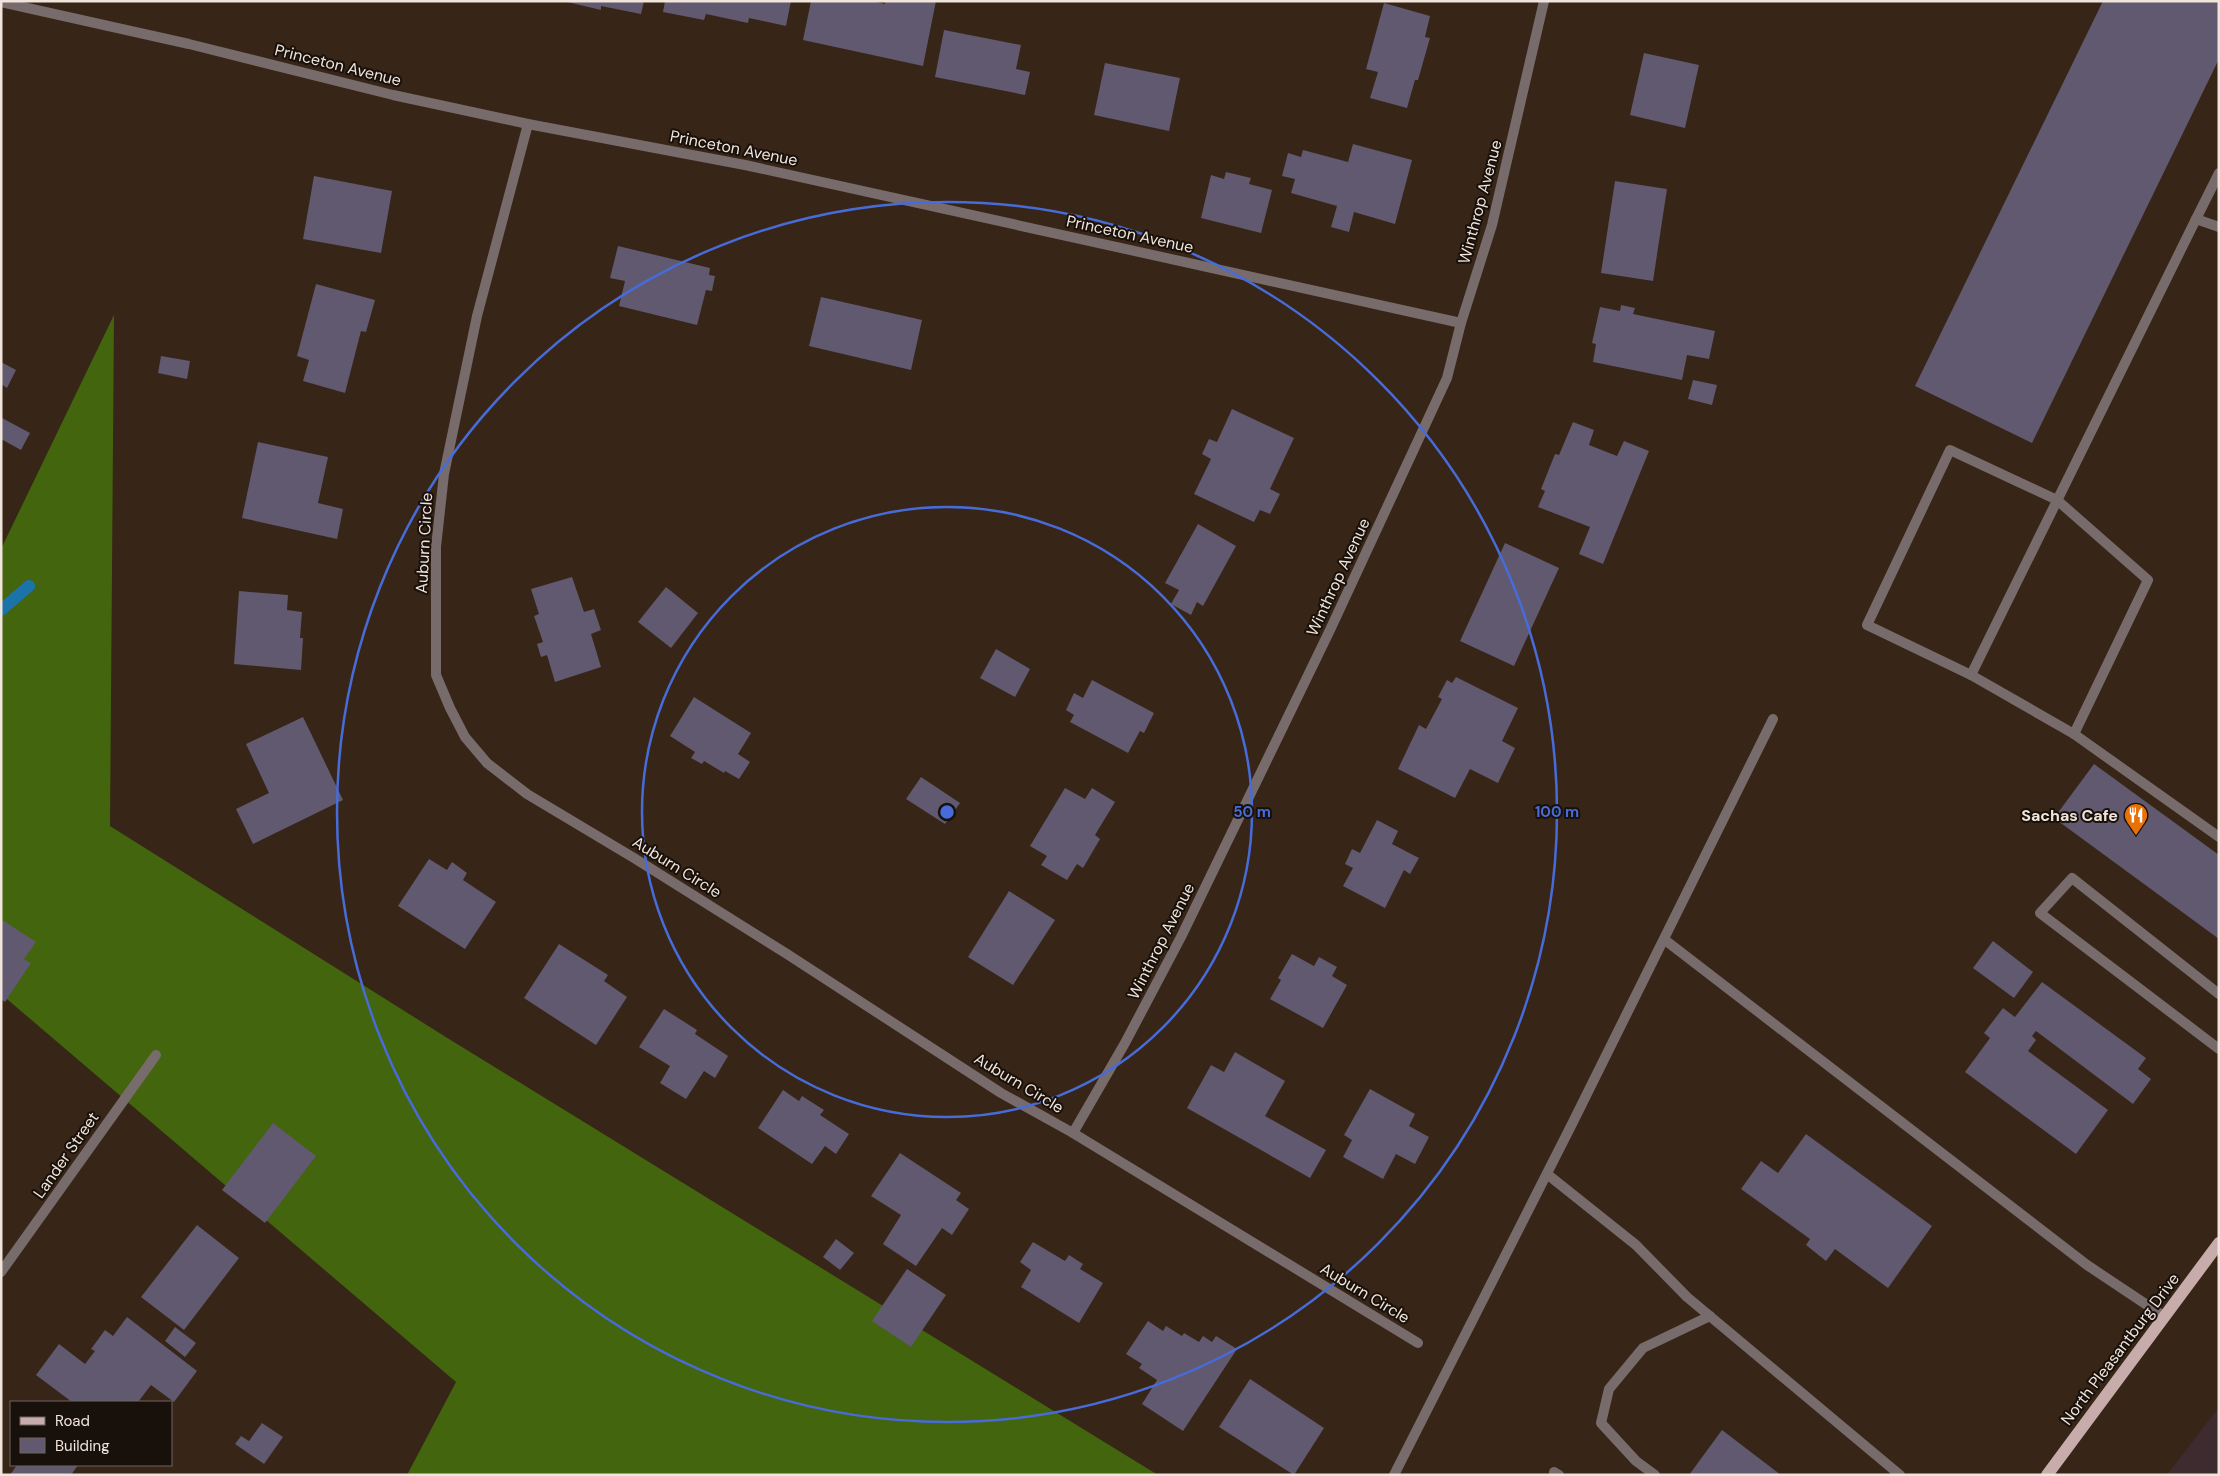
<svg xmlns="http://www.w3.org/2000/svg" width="2220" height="1476" viewBox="0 0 2220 1476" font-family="'DM Sans',sans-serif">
  <rect width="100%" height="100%" fill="#372517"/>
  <polygon fill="#3e2b30" points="2219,1407 2219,1475 2167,1475"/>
  <polygon fill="#42650d" points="114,315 110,826 449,1039 1158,1475 407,1475 456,1382 1,994 1,549"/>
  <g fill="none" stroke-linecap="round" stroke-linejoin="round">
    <polyline stroke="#1b73aa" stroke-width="12" points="1,610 29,586"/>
  </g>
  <g fill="#60596f">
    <polygon points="563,1 644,1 641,14 601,6 601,10"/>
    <polygon points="665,1 791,1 786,26 749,18 748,23 706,14 704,20 663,12"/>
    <polygon points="811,1 873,1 885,4 885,1 936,1 923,66 803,40"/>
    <polygon points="2103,1 2219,1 2219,59 2032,443 1915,386"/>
    <polygon points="1384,3 1430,16 1425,37 1430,38 1418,80 1415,80 1407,108 1370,98 1378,72 1366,69"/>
    <polygon points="944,30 1021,45 1016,69 1030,72 1025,95 935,77"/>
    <polygon points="1644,53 1699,65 1685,128 1630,115"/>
    <polygon points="1105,63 1180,78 1169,131 1094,115"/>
    <polygon points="1353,144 1412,160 1395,224 1354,212 1349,232 1331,227 1337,206 1291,193 1295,179 1282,176 1288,153 1301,157 1303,150 1348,162"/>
    <polygon points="1226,172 1251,178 1249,184 1272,190 1261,233 1201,218 1211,175 1224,179"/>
    <polygon points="314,176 392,191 381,253 303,239"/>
    <polygon points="1615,181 1667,189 1653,281 1601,273"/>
    <polygon points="618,246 710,268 709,275 715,276 712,291 706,290 697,325 619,306 625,281 610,278"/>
    <polygon points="316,284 375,300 366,332 361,331 345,393 303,381 309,360 297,356"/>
    <polygon points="821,297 922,320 911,370 809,346"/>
    <polygon points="1621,305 1635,308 1633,314 1715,331 1709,359 1687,355 1682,380 1593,362 1596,344 1592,343 1600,307 1620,311"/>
    <polygon points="161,356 190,361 187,379 158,373"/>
    <polygon points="1,362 16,370 7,388 1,384"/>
    <polygon points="1693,380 1717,385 1712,405 1688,399"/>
    <polygon points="1232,409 1294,438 1270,489 1280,494 1270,514 1260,510 1254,522 1194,494 1211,459 1202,454 1209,439 1217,442"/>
    <polygon points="2,418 30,433 21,450 1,439"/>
    <polygon points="1573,422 1594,430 1589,445 1617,456 1624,441 1649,451 1603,564 1579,554 1590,527 1538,507 1545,491 1541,489 1555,454 1559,455"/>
    <polygon points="258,442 328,457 318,503 343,509 337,539 242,518"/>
    <polygon points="1198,524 1236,546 1203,606 1197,602 1191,615 1171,604 1179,590 1165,583"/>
    <polygon points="1505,543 1559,568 1514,666 1460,641"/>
    <polygon points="572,577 584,612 594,609 601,630 591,634 601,667 555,682 547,655 541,657 537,644 543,642 534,616 539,614 531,589"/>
    <polygon points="666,587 698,613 671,648 638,622"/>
    <polygon points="239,591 288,595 287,610 302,612 300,638 303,638 301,670 234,664"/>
    <polygon points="996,649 1030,669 1015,697 980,678"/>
    <polygon points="1456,677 1518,708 1502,741 1515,748 1498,783 1470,769 1455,798 1398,769 1419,725 1426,729 1442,699 1438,697 1447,680 1452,683"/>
    <polygon points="1092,680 1154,713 1144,733 1140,731 1128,753 1070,722 1074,715 1066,710 1074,693 1083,698"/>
    <polygon points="694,697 751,733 738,754 750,762 739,779 725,771 724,773 704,761 702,764 691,758 695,752 670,736"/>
    <polygon points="303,717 343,800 253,844 236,809 269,793 246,744"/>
    <polygon points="2094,764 2219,855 2219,939 2054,818"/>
    <polygon points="921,777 960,803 945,824 906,799"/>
    <polygon points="1065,788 1085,799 1092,788 1115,802 1095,835 1100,839 1083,868 1077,864 1067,880 1041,865 1047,856 1030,846"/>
    <polygon points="1377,820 1398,831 1392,844 1419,858 1410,874 1404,870 1385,908 1343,886 1353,868 1345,864 1352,849 1360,853"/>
    <polygon points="429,859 447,870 452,862 467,873 463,880 496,902 465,949 398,906"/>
    <polygon points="1009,891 1055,920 1013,985 968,957"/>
    <polygon points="1,919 36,942 24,959 31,963 5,1002 1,999"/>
    <polygon points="1993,941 2033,972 2014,998 1973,968"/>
    <polygon points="559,944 608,975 604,981 627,997 596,1045 524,998"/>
    <polygon points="1292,954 1314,966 1319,957 1337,967 1332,976 1347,985 1323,1028 1270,999 1281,980 1278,978"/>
    <polygon points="2042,982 2146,1058 2138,1069 2151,1079 2133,1104 2036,1031 2032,1036 2036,1040 2028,1051 2108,1110 2076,1154 1965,1072 1990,1038 1984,1033 2003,1008 2015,1017"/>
    <polygon points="664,1009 697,1030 695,1034 728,1056 715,1078 704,1071 686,1099 660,1083 670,1066 639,1047"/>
    <polygon points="1235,1052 1285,1081 1265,1116 1326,1150 1310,1178 1187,1108 1211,1065 1224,1072"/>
    <polygon points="1370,1089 1415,1114 1409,1126 1429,1137 1415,1164 1396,1154 1383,1179 1343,1157 1352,1140 1344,1135"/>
    <polygon points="783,1090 799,1101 802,1096 824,1110 820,1115 849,1134 836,1154 825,1146 812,1164 758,1128"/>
    <polygon points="273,1123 316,1156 265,1223 222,1190"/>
    <polygon points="1806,1134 1932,1226 1888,1288 1835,1249 1826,1261 1806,1245 1810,1239 1741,1189 1761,1161 1778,1173"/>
    <polygon points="900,1153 961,1193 956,1200 969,1209 952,1235 942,1228 916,1266 883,1244 901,1215 871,1196"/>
    <polygon points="197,1225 239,1258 184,1330 141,1297"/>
    <polygon points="836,1239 854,1253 840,1270 823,1257"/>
    <polygon points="1033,1242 1065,1261 1069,1255 1083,1264 1080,1269 1103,1283 1079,1323 1021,1287 1031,1270 1020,1262"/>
    <polygon points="907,1269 946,1295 911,1347 872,1321"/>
    <polygon points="127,1317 197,1371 174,1402 151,1385 138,1402 72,1402 36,1375 59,1344 85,1364 95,1351 91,1349 105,1330 113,1336"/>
    <polygon points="1148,1321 1163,1331 1166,1326 1182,1336 1184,1333 1199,1342 1203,1336 1212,1342 1216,1336 1237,1349 1183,1431 1142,1404 1157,1380 1139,1368 1142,1364 1126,1354"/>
    <polygon points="175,1327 196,1343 185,1357 165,1341"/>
    <polygon points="1250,1379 1324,1428 1294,1475 1219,1427"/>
    <polygon points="262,1423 283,1437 264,1464 235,1444 241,1436 249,1441"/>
    <polygon points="1722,1430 1781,1475 1689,1475"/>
    <polygon points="17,1465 78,1465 71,1475 10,1475"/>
  </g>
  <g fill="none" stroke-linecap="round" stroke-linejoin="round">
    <g stroke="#786b6b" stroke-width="10">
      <polyline points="2219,173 2196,219 2219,227"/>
      <polyline points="2196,219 1971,675 2074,734 2219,837"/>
      <polyline points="1971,675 1867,625 1950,450 2057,500 2148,580 2074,734"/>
      <polyline points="1665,940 2087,1265 2165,1317"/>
      <polyline points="2219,994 2072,878 2040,913 2219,1049"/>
      <polyline points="1547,1174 1636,1245 1687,1297 1900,1475"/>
      <polyline points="1554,1472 1559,1475"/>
      <polyline points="1394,1475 1572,1124 1773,719"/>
      <polyline points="1655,1475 1636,1461 1601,1423 1609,1389 1643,1348 1710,1316"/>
    </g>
    <g stroke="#786b6b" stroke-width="10">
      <polyline points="1,2 189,44 393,95 528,124 745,165 1461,323"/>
      <polyline points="528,124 477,316 444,474 436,547 436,675 450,708 465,737 487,763 527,794 634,858 787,954 1001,1093 1073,1133 1418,1343"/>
      <polyline points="1073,1133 1125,1043 1181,937 1330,630 1447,378 1461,323 1492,225 1544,1"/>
      <polyline points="1,1272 156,1055"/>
    </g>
    <polyline stroke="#c7acab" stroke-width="12" points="2047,1475 2219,1243"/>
  </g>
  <g fill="none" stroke="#476cd9" stroke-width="2.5">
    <circle cx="947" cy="812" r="305"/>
    <circle cx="947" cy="812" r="610"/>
  </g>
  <defs>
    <g id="restaurant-pin" transform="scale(1.25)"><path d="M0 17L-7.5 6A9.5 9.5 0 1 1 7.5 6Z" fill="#e8710a" stroke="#18100a"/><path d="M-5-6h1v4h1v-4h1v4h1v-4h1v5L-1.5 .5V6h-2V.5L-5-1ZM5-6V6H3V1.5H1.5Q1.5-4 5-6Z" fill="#fff"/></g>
  </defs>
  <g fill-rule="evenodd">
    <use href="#restaurant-pin" x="2136" y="815"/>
  </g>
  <g text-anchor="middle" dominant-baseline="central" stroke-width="4" stroke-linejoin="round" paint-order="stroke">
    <g font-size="16" fill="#f0e4db" stroke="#18100a">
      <text transform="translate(338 65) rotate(14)">Princeton Avenue</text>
      <text transform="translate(734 148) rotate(11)">Princeton Avenue</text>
      <text transform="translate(1480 202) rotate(-75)">Winthrop Avenue</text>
      <text transform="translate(1130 234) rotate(12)">Princeton Avenue</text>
      <text transform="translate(424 543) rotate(-87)">Auburn Circle</text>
      <text transform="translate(1338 577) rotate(-65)">Winthrop Avenue</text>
      <text transform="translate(677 867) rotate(32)">Auburn Circle</text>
      <text transform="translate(1161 941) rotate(-63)">Winthrop Avenue</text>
      <text transform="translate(1019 1083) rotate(31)">Auburn Circle</text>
      <text transform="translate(66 1155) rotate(-55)">Lander Street</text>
      <text transform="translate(1365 1293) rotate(31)">Auburn Circle</text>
      <text transform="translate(2120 1349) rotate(-53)">North Pleasantburg Drive</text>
    </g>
    <g font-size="16" font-weight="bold" fill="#f0e4db" stroke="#18100a" text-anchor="end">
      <text x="2118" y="815">Sachas Cafe</text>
    </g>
  </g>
  <circle cx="947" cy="812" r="8" fill="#476cd9" stroke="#18100a" stroke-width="2.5"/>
  <g font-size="15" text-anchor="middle" font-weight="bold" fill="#476cd9" stroke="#18100a" stroke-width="4" stroke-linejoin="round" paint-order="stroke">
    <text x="1252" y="817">50 m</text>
    <text x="1557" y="817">100 m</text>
  </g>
  <rect width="2220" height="1476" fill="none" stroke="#f0e4db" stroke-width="5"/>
  <rect x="10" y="1401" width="162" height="65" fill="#18100a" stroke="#6e655e"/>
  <rect x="20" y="1417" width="25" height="8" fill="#c7acab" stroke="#6e655e"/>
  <text x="55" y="1426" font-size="15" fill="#f0e4db">Road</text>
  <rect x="20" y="1438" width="25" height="15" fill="#60596f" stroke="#6e655e"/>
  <text x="55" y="1451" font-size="15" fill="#f0e4db">Building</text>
</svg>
